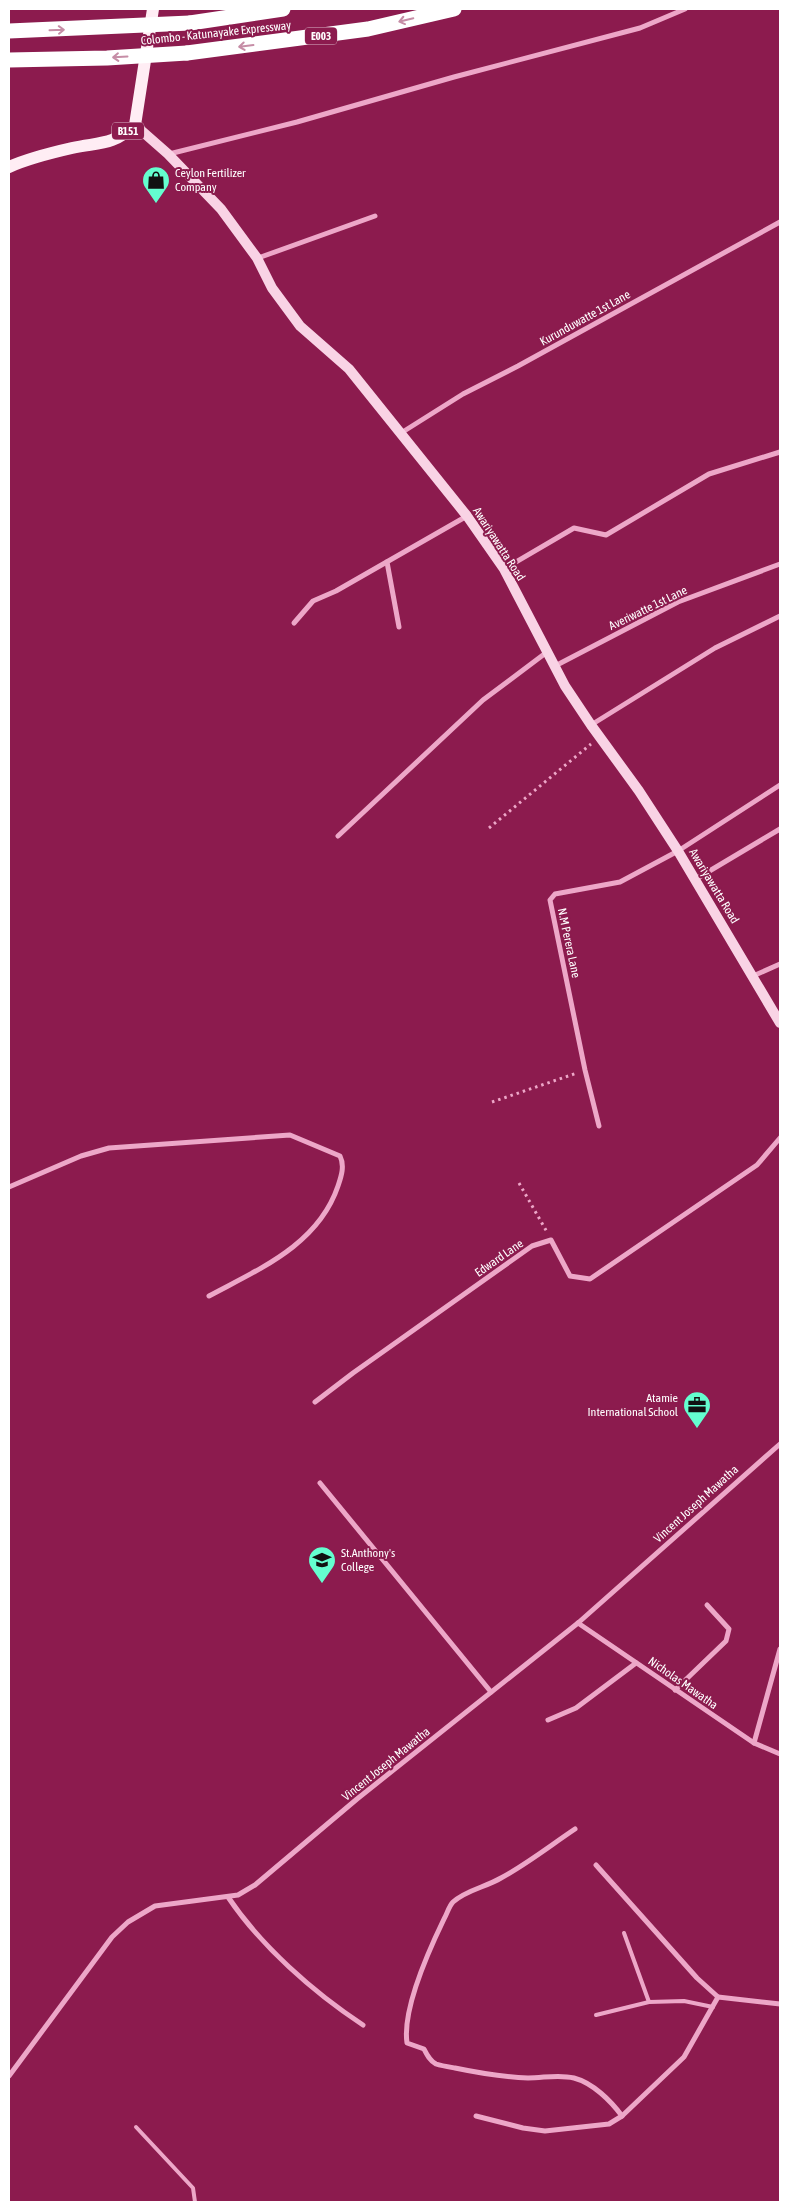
<svg xmlns="http://www.w3.org/2000/svg" width="789" height="2211" viewBox="0 0 789 2211" font-family="'Asap Condensed',sans-serif">
  <rect width="100%" height="100%" fill="#8c1b4e"/>
  <g fill="none" stroke-linecap="round" stroke-linejoin="round">
    <g stroke="#eda7c8" stroke-width="3" stroke-dasharray="2.5 4" stroke-linecap="butt">
      <polyline points="489,828 591,744"/>
      <polyline points="492,1102 577,1073"/>
      <polyline points="519,1183 547,1232"/>
    </g>
    <g stroke="#eda7c8" stroke-width="4">
      <polyline points="624,1933 649,2002"/>
      <polyline points="596,2015 649,2002 684,2001 713,2007"/>
      <polyline points="136,2127 193,2188 195,2202"/>
    </g>
    <g stroke="#eda7c8" stroke-width="5">
      <polyline points="169,154 297,122 454,77 640,28 685,9"/>
      <polyline points="258,258 375,216"/>
      <polyline points="401,433 463,394 518,366 780,222"/>
      <polyline points="387,562 399,627"/>
      <polyline points="504,569 574,528 606,535 709,474 780,452"/>
      <polyline points="294,623 313,601 336,591 467,516"/>
      <polyline points="555,666 678,602 780,564"/>
      <polyline points="591,725 715,648 780,616"/>
      <polyline points="338,836 483,700 547,652"/>
      <polyline points="696,879 780,829"/>
      <polyline points="753,976 780,964"/>
      <polyline points="599,1126 585,1070 550,900 555,894 620,882 678,851 780,785"/>
      <path d="M9,1187L81,1156L109,1148L290,1135L340,1156C345,1166 341,1177 338,1186C318,1245 259,1269 209,1296"/>
      <polyline points="315,1402 353,1373 532,1246 551,1240 570,1276 590,1279 757,1165 780,1138"/>
      <polyline points="320,1483 491,1692"/>
      <polyline points="578,1623 754,1743 780,1754"/>
      <polyline points="675,1690 726,1641 729,1629 707,1605"/>
      <polyline points="548,1720 576,1708 636,1663"/>
      <polyline points="754,1743 780,1649"/>
      <path d="M575,1829C551,1845 527,1864 501,1878C486,1887 466,1890 453,1902C449,1906 447,1914 444,1919C429,1950 402,2009 407,2043L424,2049C427,2055 430,2061 436,2064C442,2066 449,2067 455,2068C479,2073 503,2077 528,2078C544,2078 558,2074 574,2078C593,2083 611,2101 622,2116"/>
      <path d="M228,1897C261,1946 313,1992 363,2025"/>
      <polyline points="718,1997 780,2004"/>
      <polyline points="9,2076 112,1937 128,1922 155,1906 238,1895 255,1885 357,1799 578,1623 780,1444"/>
      <polyline points="476,2116 523,2128 545,2131 609,2124 622,2116 684,2057 718,1997 697,1978 596,1865"/>
    </g>
    <polyline stroke="#f9d3e5" stroke-width="10" points="135,125 168,154 221,209 257,258 272,288 300,326 349,369 467,516 504,569 565,686 591,725 639,791 678,851 780,1023"/>
    <path stroke="#ffedf4" stroke-width="12" d="M9,167C29,158 50,153 72,148C100,142 112,146 135,125L153,9"/>
    <g stroke="#fff" stroke-width="15">
      <polyline points="190,23 283,9"/>
      <polyline points="187,53 368,29 454,9"/>
    </g>
    <g stroke="#fff" stroke-width="15">
      <polyline points="9,31 190,23"/>
      <polyline points="9,60 107,58 187,53"/>
    </g>
  </g>
  <defs><path id="oneway-shaft" d="M-6 0H5M1.5-3L5.5 0L1.5 3" fill="none" stroke-width="1.6" stroke-linecap="round" stroke-linejoin="round" transform="scale(1.25)"/></defs>
  <g stroke="#c68da6">
    <use href="#oneway-shaft" transform="translate(406 20) rotate(167)"/>
    <use href="#oneway-shaft" transform="translate(57 30) rotate(-2)"/>
    <use href="#oneway-shaft" transform="translate(246 46) rotate(173)"/>
    <use href="#oneway-shaft" transform="translate(120 57) rotate(177)"/>
  </g>
  <defs>
    <g id="shop-pin" transform="scale(1.4375)"><path d="M0 17L-7.5 6A9.5 9.5 0 1 1 7.5 6Z" fill="#64fecf" stroke="#8c1b4e"/><path d="M-5-2.5h2.3a2.7 3.5 0 0 1 5.4 0H5L5.5 6h-11ZM-1.5-2.5h3a1.5 2.3 0 0 0-3 0Z" fill="#111"/></g>
    <g id="office-pin" transform="scale(1.4375)"><path d="M0 17L-7.5 6A9.5 9.5 0 1 1 7.5 6Z" fill="#64fecf" stroke="#8c1b4e"/><path d="M-6-3h4V-5.5h4V-3h4V5H-6ZM-1-4.5V-3h2v-1.5ZM-6 0V1H6V0Z" fill="#111"/></g>
    <g id="school-pin" transform="scale(1.4375)"><path d="M0 17L-7.5 6A9.5 9.5 0 1 1 7.5 6Z" fill="#64fecf" stroke="#8c1b4e"/><path d="M0-5L7-2L0 1L-7-2ZM-4 1L0 2.5L4 1V4Q0 6-4 4Z" fill="#111"/></g>
  </defs>
  <g fill-rule="evenodd">
    <use href="#shop-pin" x="156" y="180"/>
    <use href="#office-pin" x="697" y="1405"/>
    <use href="#school-pin" x="322" y="1560"/>
  </g>
  <g text-anchor="middle" dominant-baseline="central" stroke-width="4" stroke-linejoin="round" paint-order="stroke">
    <g fill="#8c1b4e" stroke="#dcbbca" stroke-width="1">
      <rect x="305" y="27.5" width="32" height="17" rx="4"/>
      <rect x="112" y="122.5" width="32" height="17" rx="4"/>
    </g>
    <g font-size="11" font-weight="bold" fill="#fff">
      <text x="321" y="36">E003</text>
      <text x="128" y="131">B151</text>
    </g>
    <g font-size="12" fill="#fff" stroke="#8c1b4e">
      <text transform="translate(216 33) rotate(-6)">Colombo - Katunayake Expressway</text>
      <text transform="translate(585 318) rotate(-29)">Kurunduwatte 1st Lane</text>
      <text transform="translate(499 544) rotate(57)">Awariyawatta Road</text>
      <text transform="translate(648 608) rotate(-26)">Averiwatte 1st Lane</text>
      <text transform="translate(714 886) rotate(59)">Awariyawatta Road</text>
      <text transform="translate(569 943) rotate(78)">N.M Perera Lane</text>
      <text transform="translate(499 1258) rotate(-35)">Edward Lane</text>
      <text transform="translate(696 1504) rotate(-42)">Vincent Joseph Mawatha</text>
      <text transform="translate(683 1683) rotate(35)">Nicholas Mawatha</text>
      <text transform="translate(386 1764) rotate(-39)">Vincent Joseph Mawatha</text>
    </g>
    <g font-size="12" fill="#fff" stroke="#8c1b4e" text-anchor="start">
      <text x="175" y="173">Ceylon Fertilizer<tspan x="175" dy="14">Company</tspan></text>
      <text x="678" y="1398" text-anchor="end">Atamie<tspan x="678" dy="14">International School</tspan></text>
      <text x="341" y="1553">St.Anthony's<tspan x="341" dy="14">College</tspan></text>
    </g>
  </g>
  <rect width="789" height="2211" fill="none" stroke="#ffffff" stroke-width="20"/>
</svg>
